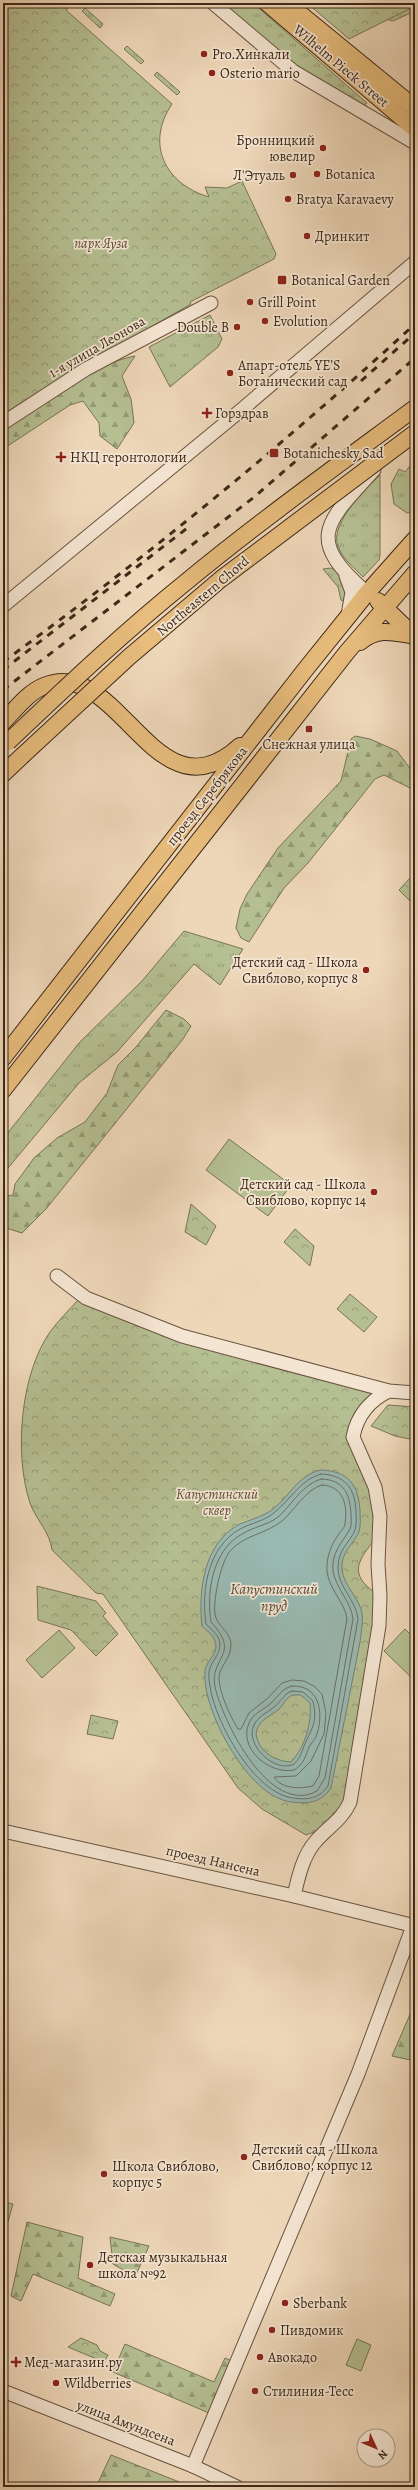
<svg xmlns="http://www.w3.org/2000/svg" width="418" height="2490" viewBox="0 0 418 2490" font-family="Alegreya,serif">
  <defs>
    <pattern id="grass-tufts" width="24" height="20" patternUnits="userSpaceOnUse"><rect width="24" height="20" fill="#b5bf92"/><path d="M3 7l-1-3M5 7V3M7 7l1-3M15 17l-1-3M17 17v-4M19 17l1-3" fill="none" stroke="#949b76"/></pattern>
    <pattern id="forest-firs" width="22" height="20" patternUnits="userSpaceOnUse"><rect width="22" height="20" fill="#b5bf92"/><path d="M5 1l3.5 6h-7zM16 11l3.5 6h-7z" fill="#949b76"/></pattern>
    <pattern id="park-crowns" width="20" height="18" patternUnits="userSpaceOnUse"><rect width="20" height="18" fill="#b5bf92"/><path d="M2 6a3 3 0 1 1 6 0M12 15a3 3 0 1 1 6 0" fill="none" stroke="#949b76"/></pattern>
  </defs>
  <rect width="100%" height="100%" fill="#eed7b9"/>
  <filter id="stains"><feTurbulence type="fractalNoise" baseFrequency=".005" numOctaves="4"/><feColorMatrix values="0 0 0 0 .2 0 0 0 0 .09 0 0 0 0 .02 0 0 0 .5 -.17"/></filter>
  <radialGradient id="worn" r=".72"><stop offset=".6" stop-color="#630" stop-opacity="0"/><stop offset="1" stop-color="#630" stop-opacity=".3"/></radialGradient>
  <g fill="url(#grass-tufts)" stroke="#797455">
    <polygon points="221,3 253,3 367,103 363,106 296,66"/>
    <polygon points="415,3 415,11 393,21 386,19"/>
    <polygon points="85,8 103,24 100,28 82,11"/>
    <polygon points="127,46 144,61 141,64 124,49"/>
    <polygon points="157,72 180,92 177,95 154,75"/>
    <polygon points="210,315 222,339 218,347 170,387 149,347"/>
    <polygon points="415,460 415,482 411,486 415,489 415,512 407,513 394,504 391,484 399,469 405,472"/>
    <path d="M380,475V555L379,560L363,577C355,568 342,559 338,546C329,525 365,489 380,475Z"/>
    <path d="M331,568C344,574 348,589 343,601L341,600L338,587L323,569Z"/>
    <polygon points="184,931 243,949 220,985 194,964 117,1052 79,1083 3,1174 3,1139 79,1043 142,981"/>
  </g>
  <g fill="url(#forest-firs)" stroke="#797455">
    <path d="M135,356L122,376L131,399L134,423L117,449L100,436L99,423L83,401L70,405L3,449V431C39,408 94,363 135,356Z"/>
    <polygon points="355,736 370,739 397,751 415,775 415,787 410,788 384,775 375,779 308,863 284,888 249,942 241,938 236,928 240,909 247,894 278,848 341,781 351,739"/>
    <polygon points="166,1010 184,1019 191,1026 183,1039 46,1209 22,1233 3,1227 3,1197 13,1195 15,1184 34,1158 57,1138 85,1122 107,1093 118,1065 136,1047"/>
    <polygon points="415,2003 415,2061 392,2056"/>
    <polygon points="3,2202 13,2204 3,2239"/>
    <polygon points="27,2222 83,2237 78,2278 115,2294 110,2306 33,2274 21,2301 11,2296"/>
    <polygon points="110,2237 149,2246 135,2277 113,2264"/>
    <polygon points="125,2344 214,2382 225,2358 232,2361 209,2413 113,2372"/>
    <polygon points="111,2455 192,2487 96,2487"/>
  </g>
  <g fill="url(#park-crowns)" stroke="#797455">
    <path d="M3,3H66L67,11L172,104C145,144 165,184 209,197L205,187L227,188L242,181L276,254L274,259L190,302L191,304L63,377L3,416Z"/>
    <polygon points="307,3 415,3 415,6 349,39"/>
    <polygon points="411,877 415,881 415,906 399,890"/>
    <polygon points="191,1204 216,1226 206,1245 185,1232"/>
    <polygon points="295,1229 314,1246 310,1266 284,1242"/>
    <polygon points="350,1294 377,1317 364,1332 337,1309"/>
    <path d="M78,1300L377,1391L352,1428L367,1475L377,1537C358,1560 347,1574 377,1594L378,1613L347,1801L322,1829L306,1835L262,1809L238,1788L103,1594L96,1593L52,1550C50,1532 36,1520 30,1503C14,1455 20,1375 50,1332C58,1321 69,1310 78,1300Z"/>
    <polygon points="388,1405 415,1407 415,1440 395,1436 371,1426"/>
    <polygon points="37,1586 96,1601 106,1613 103,1616 118,1634 96,1656 71,1630 38,1620"/>
    <polygon points="91,1715 118,1721 113,1739 87,1734"/>
    <polygon points="81,2338 97,2345 100,2351 108,2355 104,2362 68,2347"/>
  </g>
  <g fill="#b5bf92" stroke="#797455">
    <polygon points="229,1139 291,1185 268,1216 206,1170"/>
    <polygon points="405,1629 415,1639 415,1681 384,1651"/>
    <polygon points="59,1630 75,1648 42,1678 26,1660"/>
    <polygon points="357,2339 371,2345 361,2371 346,2365"/>
  </g>
  <path fill="#99b9b2" stroke="#747f74" fill-rule="evenodd" d="M321,1470C348,1471 358,1484 360,1510C360,1518 361,1525 359,1532C353,1545 340,1553 342,1570C344,1585 356,1595 361,1609C364,1619 361,1632 360,1642L331,1788C321,1803 308,1804 291,1802C251,1797 212,1725 206,1688C205,1682 204,1672 206,1667C210,1657 220,1651 214,1639C212,1634 206,1630 202,1626C198,1590 204,1544 238,1525C249,1520 262,1517 272,1510C289,1497 298,1475 321,1470ZM293,1695H301L310,1703C312,1723 305,1747 291,1762C273,1761 259,1751 256,1734C258,1720 268,1718 278,1710C284,1705 285,1698 293,1695Z"/>
  <g fill="none" stroke-linecap="round" stroke-linejoin="round">
    <g stroke="#6b7065" stroke-width="1">
      <path d="M321,1474C345,1475 355,1488 356,1511C356,1517 357,1524 355,1530C349,1544 338,1549 338,1568C338,1587 356,1600 358,1619L328,1786C319,1799 307,1800 293,1798C254,1793 215,1722 210,1686C209,1681 208,1672 210,1668C214,1657 224,1651 218,1637C215,1632 210,1628 206,1624C201,1590 208,1547 240,1529C251,1523 265,1521 275,1512C290,1500 301,1479 321,1474Z"/>
      <path d="M322,1479C344,1480 350,1494 351,1514C351,1519 352,1525 350,1529C342,1543 331,1553 333,1571C336,1589 351,1601 353,1619L325,1778L317,1791C270,1817 223,1722 215,1687C209,1657 242,1655 211,1622C206,1591 213,1550 242,1534C253,1527 268,1525 278,1517C292,1505 303,1483 322,1479Z"/>
      <path d="M322,1485C343,1486 348,1505 345,1523C345,1528 341,1530 339,1534C331,1544 326,1558 327,1571C329,1590 345,1602 347,1619L319,1776L313,1786C300,1789 281,1789 274,1777L296,1776L311,1761L324,1734L326,1713L322,1694L314,1686L304,1681L292,1680L282,1683L268,1698L249,1713L241,1729H238C231,1718 215,1685 220,1672C224,1662 231,1656 231,1644C230,1632 220,1628 216,1618C211,1606 221,1561 230,1551C244,1535 266,1534 282,1521C294,1511 306,1489 322,1485Z"/>
      <path d="M292,1686C319,1685 324,1711 317,1734C316,1739 311,1743 309,1747C305,1757 304,1764 294,1770C270,1775 238,1749 249,1723C253,1713 264,1710 271,1703C279,1696 281,1689 292,1686Z"/>
      <path d="M292,1691L303,1692L313,1701C318,1723 312,1727 304,1746C301,1754 300,1758 294,1764C275,1774 244,1744 254,1725C258,1716 267,1713 274,1707C281,1702 283,1694 292,1691Z"/>
    </g>
    <g stroke="#695440" stroke-width="15">
      <g id="minor">
        <polyline points="213,3 293,71 415,143"/>
        <polyline points="3,423 86,369 211,303"/>
        <polyline points="346,576 352,592 348,615"/>
        <path d="M367,593C303,538 327,522 374,470"/>
        <polyline points="3,606 240,411 415,262"/>
        <polyline points="57,1276 86,1298 182,1336 389,1391 415,1393"/>
        <polyline points="3,1831 294,1896 415,1926"/>
        <path d="M294,1896C298,1878 303,1855 316,1841C328,1827 342,1820 350,1802L379,1626L380,1596L378,1564L380,1516L375,1487L353,1437C357,1416 370,1400 389,1391"/>
        <polyline points="3,2391 193,2466 237,2487"/>
        <polyline points="193,2466 358,2074 413,1926"/>
      </g>
    </g>
    <g stroke="#3d2818" stroke-width="18">
      <g id="major">
        <polyline points="267,3 415,129"/>
        <polyline points="287,3 415,108"/>
        <polyline points="378,601 415,637"/>
        <path d="M360,642C378,627 393,632 415,636"/>
        <path d="M3,722C15,710 27,693 44,686C119,654 155,824 240,746"/>
        <polyline points="3,774 22,756"/>
        <polyline points="3,1058 305,670 367,593 415,539"/>
        <polyline points="3,1090 347,652 415,573"/>
      </g>
    </g>
    <use href="#minor" stroke="#f4e5d2" stroke-width="13"/>
    <use href="#major" stroke="#e7bc7c" stroke-width="16"/>
    <g stroke="#3d2818" stroke-width="3" stroke-dasharray="7 7" stroke-linecap="butt">
      <polyline points="361,381 415,333"/>
      <path d="M3,662C147,557 284,444 415,324"/>
      <polyline points="3,670 190,526"/>
      <polyline points="3,690 253,498 415,358"/>
    </g>
    <g stroke="#3d2818" stroke-width="18" stroke-linecap="butt">
      <g id="major-bridge">
        <path d="M8,742C66,687 124,632 186,582C260,521 338,465 415,408"/>
        <polyline points="22,756 129,657 221,579 415,433"/>
      </g>
    </g>
    <use href="#major-bridge" stroke="#e7bc7c" stroke-width="16"/>
  </g>
  <g fill="#8f2418" stroke="#f4e5d2" stroke-width="1.5">
    <circle cx="204" cy="54" r="4"/>
    <circle cx="212" cy="73" r="4"/>
    <circle cx="323" cy="148" r="4"/>
    <circle cx="317" cy="174" r="4"/>
    <circle cx="293" cy="175" r="4"/>
    <circle cx="288" cy="199" r="4"/>
    <circle cx="307" cy="236" r="4"/>
    <rect x="277" y="275" width="10" height="10" rx="2"/>
    <circle cx="250" cy="302" r="4"/>
    <circle cx="265" cy="321" r="4"/>
    <circle cx="237" cy="327" r="4"/>
    <circle cx="230" cy="373" r="4"/>
    <path d="M205 407h4v4h4v4h-4v4h-4v-4h-4v-4h4z"/>
    <rect x="269" y="448" width="10" height="10" rx="2"/>
    <path d="M59 451h4v4h4v4h-4v4h-4v-4h-4v-4h4z"/>
    <rect x="305" y="725" width="8" height="8" rx="2"/>
    <circle cx="366" cy="970" r="4"/>
    <circle cx="374" cy="1192" r="4"/>
    <circle cx="244" cy="2157" r="4"/>
    <circle cx="104" cy="2174" r="4"/>
    <circle cx="90" cy="2265" r="4"/>
    <circle cx="285" cy="2303" r="4"/>
    <circle cx="272" cy="2330" r="4"/>
    <circle cx="260" cy="2357" r="4"/>
    <path d="M14 2356h4v4h4v4h-4v4h-4v-4h-4v-4h4z"/>
    <circle cx="56" cy="2383" r="4"/>
    <circle cx="255" cy="2391" r="4"/>
  </g>
  <g text-anchor="middle" dominant-baseline="central" stroke-width="3.5" stroke-linejoin="round" paint-order="stroke">
    <g font-size="14" fill="#3d2818" stroke="#f4e5d2" text-anchor="start">
      <text x="212" y="54">Pro.Хинкали</text>
      <text x="220" y="73">Osterio mario</text>
      <text x="315" y="140" text-anchor="end">Бронницкий<tspan x="315" dy="16">ювелир</tspan></text>
      <text x="325" y="174">Botanica</text>
      <text x="285" y="175" text-anchor="end">Л'Этуаль</text>
      <text x="296" y="199">Bratya Karavaevy</text>
      <text x="315" y="236">Дринкит</text>
      <text x="291" y="280">Botanical Garden</text>
      <text x="258" y="302">Grill Point</text>
      <text x="273" y="321">Evolution</text>
      <text x="229" y="327" text-anchor="end">Double B</text>
      <text x="238" y="365">Апарт-отель YE’S<tspan x="238" dy="16">Ботанический сад</tspan></text>
      <text x="215" y="413">Горздрав</text>
      <text x="283" y="453">Botanichesky Sad</text>
      <text x="70" y="457">НКЦ геронтологии</text>
      <text x="309" y="744" text-anchor="middle">Снежная улица</text>
      <text x="358" y="962" text-anchor="end">Детский сад - Школа<tspan x="358" dy="16">Свиблово, корпус 8</tspan></text>
      <text x="366" y="1184" text-anchor="end">Детский сад - Школа<tspan x="366" dy="16">Свиблово, корпус 14</tspan></text>
      <text x="252" y="2149">Детский сад - Школа<tspan x="252" dy="16">Свиблово, корпус 12</tspan></text>
      <text x="112" y="2166">Школа Свиблово,<tspan x="112" dy="16">корпус 5</tspan></text>
      <text x="98" y="2257">Детская музыкальная<tspan x="98" dy="16">школа №92</tspan></text>
      <text x="293" y="2303">Sberbank</text>
      <text x="280" y="2330">Пивдомик</text>
      <text x="268" y="2357">Авокадо</text>
      <text x="24" y="2362">Мед-магазин.ру</text>
      <text x="64" y="2383">Wildberries</text>
      <text x="263" y="2391">Стилиния-Тесс</text>
    </g>
    <g font-size="14" fill="#3d2818" stroke="#f4e5d2">
      <text transform="translate(341 66) rotate(40)">Wilhelm Pieck Street</text>
      <text transform="translate(97 347) rotate(-30)">1-я улица Леонова</text>
      <text transform="translate(203 596) rotate(-40)">Northeastern Chord</text>
      <text transform="translate(207 796) rotate(-52)">проезд Серебрякова</text>
      <text transform="translate(213 1861) rotate(13)">проезд Нансена</text>
      <text transform="translate(126 2423) rotate(21)">улица Амундсена</text>
    </g>
    <g font-size="14" font-style="italic" fill="#5b4e36" stroke="#f4e5d2">
      <text x="101" y="243">парк Яуза</text>
      <text x="217" y="1494">Капустинский<tspan x="217" dy="16">сквер</tspan></text>
    </g>
    <g font-size="15" font-style="italic" fill="#544c3e" stroke="#f4e5d2">
      <text x="274" y="1589">Капустинский<tspan x="274" dy="17">пруд</tspan></text>
    </g>
  </g>
  <rect width="418" height="2490" fill="none" stroke="#eed7b9" stroke-width="16"/>
  <rect x="4" y="4" width="410" height="2482" fill="none" stroke="#3d2818" stroke-width="2"/>
  <rect x="8" y="8" width="402" height="2474" fill="none" stroke="#3d2818"/>
  <g transform="translate(376 2448) rotate(134)"><circle r="19" fill="#f4e5d2" stroke="#ab9988"/>
  <path d="M0-3L7 15L0 10L-7 15Z" fill="#8f2418"/>
  <text y="-6" font-size="11" font-weight="bold" text-anchor="middle" fill="#3d2818">N</text>
  </g>
  <rect width="100%" height="100%" filter="url(#stains)"/>
  <rect width="100%" height="100%" fill="url(#worn)"/>
</svg>
